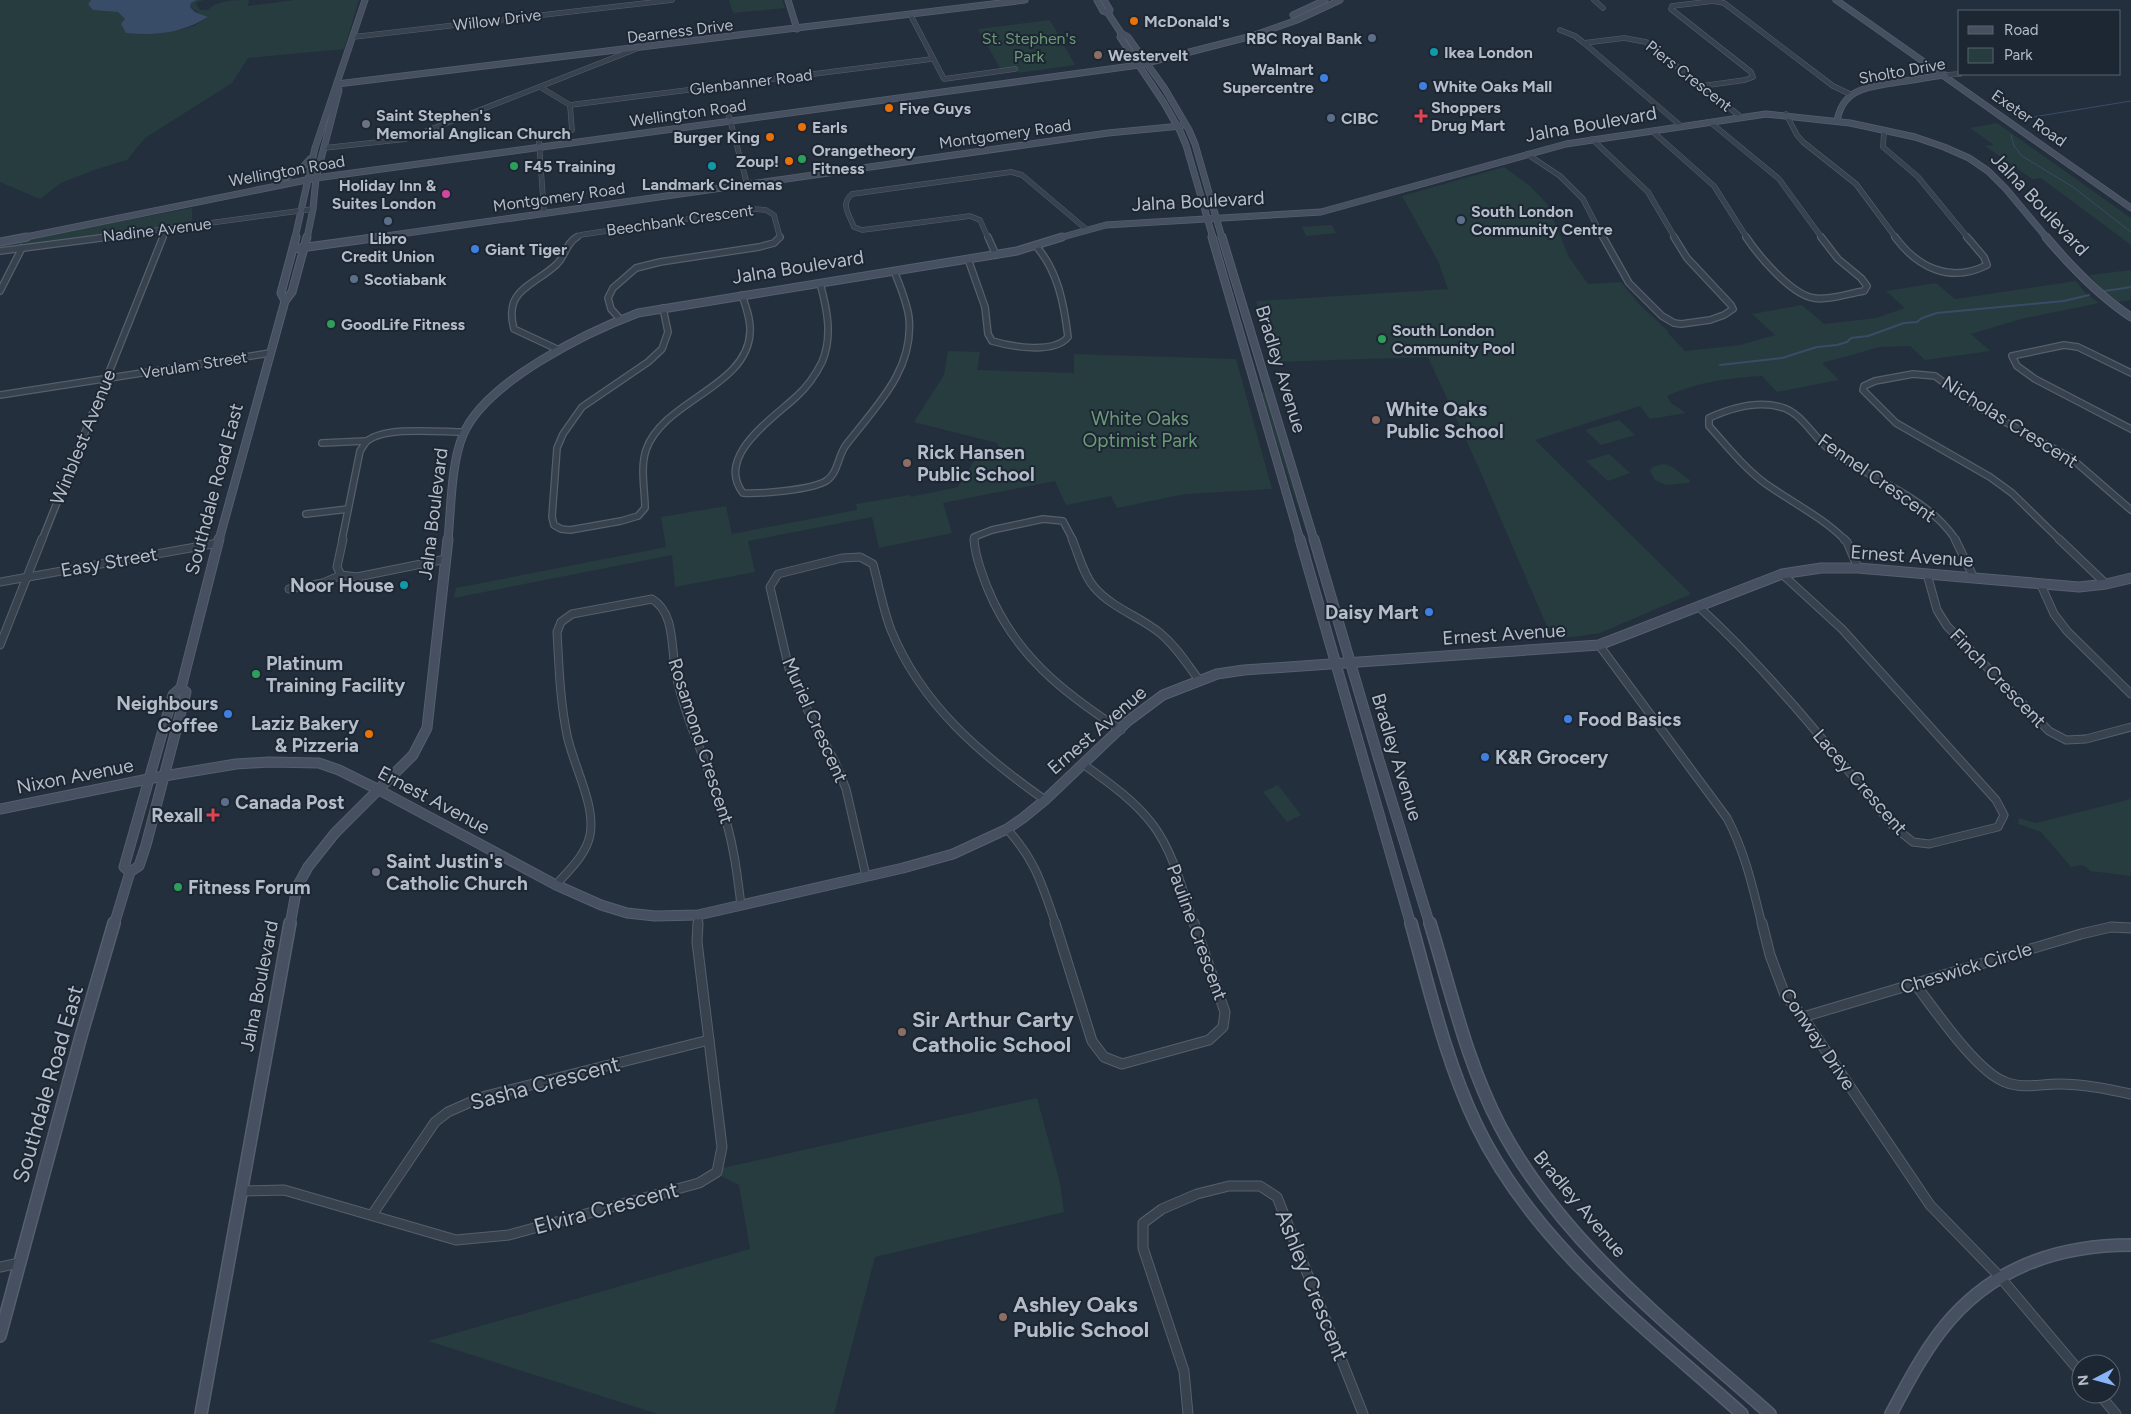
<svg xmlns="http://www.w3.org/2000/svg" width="2131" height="1414" viewBox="0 0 2131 1414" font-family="Figtree,sans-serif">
  <rect width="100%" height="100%" fill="#242f3e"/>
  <g fill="#263c3f">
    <path d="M0,0H91L88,4L107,11L118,12L125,19L175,31L194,26L207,18L190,7L191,3L197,0H203L196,3L200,10H208C218,0 235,0 249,0L248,6L294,0H359L344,49L248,58L232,83L145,138L127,160L94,170L61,183L40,199L0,182Z"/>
    <polygon points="729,0 782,0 785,8 733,13"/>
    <polygon points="1050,20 1075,65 1018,73 1015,68 1001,70 978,29"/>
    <polygon points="1997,123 2131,218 2131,245 2041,178 2032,179 1985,146 1994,145 1970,128"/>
    <path d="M1504,167L1530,186L1547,204L1569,257L1588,284L1621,282L1639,304L1669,332L1668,333L1685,351L1740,345L1775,335L1752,314L1802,305L1824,324L1876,318L1905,308L1886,291L1936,283L1955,299L2076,281L2085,293L2099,303L2021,319L1971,334L1990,351L1925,360L1910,346L1880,347L1822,363L1839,380L1777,392L1762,376C1729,378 1697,382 1667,396L1671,403L1686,413L1650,419L1640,406L1535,440L1691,594L1600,633L1573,637L1552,638L1477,464L1428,357L1273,362L1256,301L1448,289L1438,261L1402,196Z"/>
    <polygon points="192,208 192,223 0,249 0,247 58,233"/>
    <polygon points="1332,225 1336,233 1306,236 1302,227"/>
    <polygon points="2131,270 2131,300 2118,302 2108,296 2089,275"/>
    <path d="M948,351L980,352L977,370L1074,373V354L1236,359L1272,489L1185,494L1117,508L1111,496L1066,505L1055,481L943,503L952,533L879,548L872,517L748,541L755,572L675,587L672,555L454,598L456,588L666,547L661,517L726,506L732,534L857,510L856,504L910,495L911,497L915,496L958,487L977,456C987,460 994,459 999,448L997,443L914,422L944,375Z"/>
    <polygon points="1263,392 1266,393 1309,541 1261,393"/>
    <polygon points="1619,420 1635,435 1601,445 1585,430"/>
    <polygon points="1609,454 1630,473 1608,481 1586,461"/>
    <path d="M1662,464C1675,465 1679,474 1690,480L1689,483L1666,485L1655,480L1650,471L1653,467Z"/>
    <polygon points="1278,785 1301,815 1287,822 1263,792"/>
    <path d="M2131,799V876L2090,871C2085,863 2079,865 2071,867L2041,832L2018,824L2019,818L2036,823Z"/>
    <polygon points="1037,1098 1060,1183 1064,1212 875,1257 834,1414 658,1414 428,1341 750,1249 739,1185 719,1175 723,1168"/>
  </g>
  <path fill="#394c67" d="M91,0H197L191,3L190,7L195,12L208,17C182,33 156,36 126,33L121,24L125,19L118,12L93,10L88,4Z"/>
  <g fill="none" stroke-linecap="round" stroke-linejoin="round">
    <g stroke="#394c67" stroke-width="1">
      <polyline points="2027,118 2131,101"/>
      <polyline points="2011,135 2014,146 2022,156 2073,187 2131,232"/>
    </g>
    <g stroke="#394c67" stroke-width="2">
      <polyline points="2105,291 2131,287"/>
      <polyline points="1720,365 1782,358 1817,347 1837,345 1847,342 1851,338 1868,336 1904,323 1917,322 1922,318 1937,313 2064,301 2089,295"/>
    </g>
    <g stroke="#565f6c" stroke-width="5.5">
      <g id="street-far3">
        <polyline points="1594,0 1603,8"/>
        <polyline points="910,14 944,79 1015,69"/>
        <polyline points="1560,30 1575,36 1584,43"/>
        <polyline points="353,37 672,0"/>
        <polyline points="1945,75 1960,74"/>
        <polyline points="1702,86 1745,80 1753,77 1751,72 1671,9 1672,6 1713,1 1724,3 1833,86 1850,94"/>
        <polyline points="540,87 570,105 572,130"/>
        <polyline points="570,105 932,59"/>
        <polyline points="1786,114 1797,135 1803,142 1856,184 1896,238"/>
        <polyline points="729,116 747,184"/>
        <polyline points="1710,122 1779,179 1822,238"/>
        <polyline points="1681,126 1584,43 1624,38 1646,42 1741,117"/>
        <polyline points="1652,131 1714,186 1747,238"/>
        <polyline points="1884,131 1883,147 1918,177 1968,238"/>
        <polyline points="1592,139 1648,192 1675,238"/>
        <polyline points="539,141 544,213"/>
        <polyline points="324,148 406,139 636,49"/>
        <polyline points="1527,154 1560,176 1583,199 1603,238"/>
        <polyline points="98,238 313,209"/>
        <polyline points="162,238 166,229"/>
        <polyline points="575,238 580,235 752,209 766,210 774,215 780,238"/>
        <path d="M988,238L980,220L970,216L862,230L854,227C849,214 840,204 852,194L1011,172L1022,175L1086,229"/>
      </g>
    </g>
    <g stroke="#565f6c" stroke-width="8">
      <g id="street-far2">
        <polyline points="988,237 996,255"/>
        <polyline points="1603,237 1629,283 1662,316 1674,323 1681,324 1710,320 1724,315 1733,309 1731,305 1687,258 1674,237"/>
        <path d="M1746,237C1758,255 1791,295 1814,298C1827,301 1850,293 1864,291L1867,286L1861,278L1838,259L1821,237"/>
        <path d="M1895,237C1917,267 1950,284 1987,265L1984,257L1967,237"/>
        <polyline points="0,251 108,237"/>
        <path d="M968,259L985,307L988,334L992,341C1012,347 1054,354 1068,337C1064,304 1058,271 1036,246"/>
        <path d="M820,283C827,309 833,336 822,362C816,374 807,387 797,396C775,417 714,456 743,493C761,494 811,490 826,481C838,474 838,455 846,445C875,407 914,371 909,318C907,302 900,286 894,271"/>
        <polyline points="0,291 22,248"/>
        <path d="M663,308L668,332L662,349L648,362L582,407L563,434L557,448L552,517L554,525L561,529L570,530L621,521L638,516L645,508C645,490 640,468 646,450C663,400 748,387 750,332C751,320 746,307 742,295"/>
        <polyline points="620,319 611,309 608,298 613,288 636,268 660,262 759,247 774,243 780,237"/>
        <path d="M559,350L514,329C503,289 534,286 557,264C566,255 566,243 577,237"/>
        <polyline points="2131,373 2078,347 2064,345 2012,356 2017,366 2035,379 2131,429"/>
        <polyline points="0,395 270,353"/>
        <polyline points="322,443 366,441"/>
        <polyline points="306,514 348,509"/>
        <polyline points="42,540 163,237"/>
        <path d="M342,540L360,451C362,448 364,444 367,441C387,426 439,432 464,432"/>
        <polyline points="974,540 974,537 992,530 1043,519 1063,521 1073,540"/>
        <path d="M1845,540C1822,517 1793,503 1766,484C1744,468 1727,446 1709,426V418C1731,408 1760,400 1784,408C1803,415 1813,437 1829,449C1870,480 1926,495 1956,540"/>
        <polyline points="2060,540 2012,493 1990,477 1896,423 1863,390 1864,386 1875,381 1913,374 1935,376 1978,407 2071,458 2131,510"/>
      </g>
    </g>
    <g stroke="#565f6c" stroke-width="9">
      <g id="street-far1">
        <polyline points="343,539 337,567 341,575 357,577 446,559"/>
        <path d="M974,539C975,555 981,571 987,587C1014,654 1062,692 1121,730"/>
        <path d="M1072,539C1079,555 1083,574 1094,587C1112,608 1139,616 1160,633C1176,646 1187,664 1199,680"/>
        <polyline points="1844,539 1847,542 1858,568"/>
        <polyline points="1955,539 1974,578"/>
        <polyline points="2059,539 2106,584"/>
        <polyline points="1927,574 1937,610 1947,626 2049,731 2066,740 2086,739 2131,727"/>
        <polyline points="0,582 218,543"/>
        <polyline points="2041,585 2054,614 2067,631 2131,694"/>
        <polyline points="289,589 323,583 341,575"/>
        <path d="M1698,606C1771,673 1831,749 1893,826L1913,842L1929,844L1998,827L2004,815L1996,800L1842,629L1782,574"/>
        <polyline points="0,645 42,539"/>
        <path d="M1599,645L1727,818C1745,852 1753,888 1762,925"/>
        <path d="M1083,764C1108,782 1134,800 1153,825C1174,853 1183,892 1194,925"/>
        <path d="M1007,829C1036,861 1042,885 1056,925"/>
        <path d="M866,876L846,789L835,762L805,705L789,669L770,587L778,574L842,558L860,557L873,564C879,586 883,609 891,630C921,704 981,755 1045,800"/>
        <path d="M556,885C569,870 586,855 590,835C596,805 573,765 567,735C560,701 559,666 557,632L561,622L572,614L652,599C677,614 670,652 677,679C687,723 708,765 722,808C733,840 737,872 741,905"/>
        <polyline points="698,925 698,915"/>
      </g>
    </g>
    <g stroke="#565f6c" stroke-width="11">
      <g id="street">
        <polyline points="1055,923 1092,1041 1104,1057 1122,1064 1209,1040 1223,1027 1225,1012 1194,923"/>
        <polyline points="1762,923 1770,955 1785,995 1803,1017 1930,1205 2000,1277 2081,1373"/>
        <path d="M1915,984C1935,1010 1976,1071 2005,1082C2022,1089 2041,1084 2059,1084C2083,1084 2107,1089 2131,1094"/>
        <polyline points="1803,1017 2081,934 2111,927 2131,928"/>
        <polyline points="241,1191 284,1190 456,1240 509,1235 699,1183 717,1172 722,1147 697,942 698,923"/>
        <polyline points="372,1215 435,1122 448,1112 482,1097 709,1040"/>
        <polyline points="0,1267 19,1263"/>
        <polyline points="2099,1394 2116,1414"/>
        <polyline points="1188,1414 1184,1371 1143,1248 1143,1223 1162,1209 1197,1194 1229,1186 1260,1186 1277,1197 1363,1414"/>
      </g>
    </g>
    <g stroke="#565f6c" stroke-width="7">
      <g id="secondary-far3">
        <polyline points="788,0 797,29"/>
        <polyline points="1097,0 1103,11 1108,13 1121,33 1128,37 1165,89 1189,130 1195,144 1222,238"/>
        <polyline points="1104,0 1110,10 1108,13"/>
        <polyline points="1836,0 2131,208"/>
        <polyline points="1293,15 1325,0"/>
        <polyline points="1121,33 1120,37 1164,103 1180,131 1186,145 1213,238"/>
        <polyline points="337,84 1025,0"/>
        <path d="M1837,121C1843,87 1870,87 1898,82C1914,80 1929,77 1945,75"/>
        <polyline points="282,179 300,170 310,159"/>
        <polyline points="21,238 316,178 1139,65 1252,36 1297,20 1340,0"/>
        <polyline points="295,238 315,148 365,0"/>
        <polyline points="307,238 313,209 316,178 339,90 337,84"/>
        <polyline points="372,238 1108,133 1181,126"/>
        <polyline points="1059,238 1106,225 1321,212 1566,144 1766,114 1850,123 1915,137 1944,147 1969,158 1988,171 2006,189 2047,238"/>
      </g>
    </g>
    <g stroke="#565f6c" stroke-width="9">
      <g id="secondary-far2">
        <polyline points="1212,237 1300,540"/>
        <polyline points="1222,237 1314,540"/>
        <path d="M2046,237C2072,268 2098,295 2131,317"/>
        <polyline points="0,242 27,237"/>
        <polyline points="293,249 380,237"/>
        <polyline points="285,301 281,293 296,237"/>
        <polyline points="219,540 285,301 292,292 307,237"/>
        <path d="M448,540C451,509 451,463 463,435C485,382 587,332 638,313L1017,251L1062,237"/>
      </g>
    </g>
    <g stroke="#565f6c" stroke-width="11">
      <g id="secondary-far1">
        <polyline points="1300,539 1411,925"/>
        <polyline points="1314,539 1379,760 1430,925"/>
        <polyline points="0,809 158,777 236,764 269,762 319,763 339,770 379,790 556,885 601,905 627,913 655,916 698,915 903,868 953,854 1007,829 1023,818 1045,800 1128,721 1163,695 1217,674 1244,670 1599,645 1782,574 1821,568 1858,568 2079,587 2106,584 2131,578"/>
        <polyline points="130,872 124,867 173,695 181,688 219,539"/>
        <polyline points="114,925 130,872 139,866 146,845 186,692 181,688"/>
        <polyline points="290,925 297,887 308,867 335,833 413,755 427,728 448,539"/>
      </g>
    </g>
    <g stroke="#565f6c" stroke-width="14">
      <g id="secondary">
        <path d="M1411,923C1430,991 1446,1061 1476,1124C1534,1245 1645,1327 1742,1414"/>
        <path d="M1430,923C1451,991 1467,1063 1500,1126C1562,1243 1673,1328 1770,1414"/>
        <polyline points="0,1336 81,1036 114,923"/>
        <polyline points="201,1414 290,923"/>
        <path d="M1891,1414C1906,1386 1921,1357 1940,1332C1988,1269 2054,1245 2131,1245"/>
      </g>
    </g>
    <use href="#street-far3" stroke="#38414e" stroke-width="4.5"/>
    <use href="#street-far2" stroke="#38414e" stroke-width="5.5"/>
    <use href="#street-far1" stroke="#38414e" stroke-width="7"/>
    <use href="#street" stroke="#38414e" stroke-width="9"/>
    <use href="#secondary-far3" stroke="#465061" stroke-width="5.5"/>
    <use href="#secondary-far2" stroke="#465061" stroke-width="7"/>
    <use href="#secondary-far1" stroke="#465061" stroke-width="9"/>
    <use href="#secondary" stroke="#465061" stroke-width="11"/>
  </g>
  <g fill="#e8710a" stroke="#1d2633" stroke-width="2">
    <circle cx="1134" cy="21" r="5"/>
    <circle cx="889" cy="108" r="5"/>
    <circle cx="802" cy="127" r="5"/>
    <circle cx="770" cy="137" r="5"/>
    <circle cx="789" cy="161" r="5"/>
    <circle cx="369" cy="734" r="5"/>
  </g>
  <g fill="#5c6f8a" stroke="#1d2633" stroke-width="2">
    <circle cx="1372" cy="38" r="5"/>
    <circle cx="1331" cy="118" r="5"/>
    <circle cx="1461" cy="220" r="5"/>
    <circle cx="388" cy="221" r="5"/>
    <circle cx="354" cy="279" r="5"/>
    <circle cx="225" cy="802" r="5"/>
  </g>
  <g fill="#0f9aa8" stroke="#1d2633" stroke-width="2">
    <circle cx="1434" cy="52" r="5"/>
    <circle cx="712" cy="166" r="5"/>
    <circle cx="404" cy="585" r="5"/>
  </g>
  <g fill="#8d6e63" stroke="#1d2633" stroke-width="2">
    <circle cx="1098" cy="55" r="5"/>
    <circle cx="1376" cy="420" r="5"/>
    <circle cx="907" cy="463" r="5"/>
    <circle cx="902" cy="1032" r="5"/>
    <circle cx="1003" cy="1317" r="5"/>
  </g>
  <g fill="#3f7fe0" stroke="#1d2633" stroke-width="2">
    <circle cx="1324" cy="78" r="5"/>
    <circle cx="1423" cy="86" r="5"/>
    <circle cx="475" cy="249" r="5"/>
    <circle cx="1429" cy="612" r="5"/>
    <circle cx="228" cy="714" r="5"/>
    <circle cx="1568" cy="719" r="5"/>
    <circle cx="1485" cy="757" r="5"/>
  </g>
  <g fill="#e0444e" stroke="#1d2633" stroke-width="2">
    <path d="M1418.5 108.5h5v5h5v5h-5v5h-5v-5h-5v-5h5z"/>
    <path d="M210.5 807.5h5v5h5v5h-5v5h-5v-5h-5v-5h5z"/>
  </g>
  <g fill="#6b7280" stroke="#1d2633" stroke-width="2">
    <circle cx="366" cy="124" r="5"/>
    <circle cx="376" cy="872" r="5"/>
  </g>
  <g fill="#2e9e5b" stroke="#1d2633" stroke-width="2">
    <circle cx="802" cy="159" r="5"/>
    <circle cx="514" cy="166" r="5"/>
    <circle cx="331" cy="324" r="5"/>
    <circle cx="1382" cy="339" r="5"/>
    <circle cx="256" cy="674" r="5"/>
    <circle cx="178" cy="887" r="5"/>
  </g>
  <circle fill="#d1479c" stroke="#1d2633" stroke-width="2" cx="446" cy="194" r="5"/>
  <g text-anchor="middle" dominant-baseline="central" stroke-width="4" stroke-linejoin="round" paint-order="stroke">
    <g font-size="16" fill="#b4bcc9" stroke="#1d2633">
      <text transform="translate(497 20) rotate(-7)">Willow Drive</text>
      <text transform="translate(680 31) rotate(-7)">Dearness Drive</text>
      <text transform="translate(1902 71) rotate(-10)">Sholto Drive</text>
      <text transform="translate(1689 76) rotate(38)">Piers Crescent</text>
      <text transform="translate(751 82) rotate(-7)">Glenbanner Road</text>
      <text transform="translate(688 113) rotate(-8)">Wellington Road</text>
      <text transform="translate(2029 118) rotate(35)">Exeter Road</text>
      <text transform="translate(1005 134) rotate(-8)">Montgomery Road</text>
      <text transform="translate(287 171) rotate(-10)">Wellington Road</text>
      <text transform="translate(559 197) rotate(-8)">Montgomery Road</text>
      <text transform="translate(680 220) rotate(-8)">Beechbank Crescent</text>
      <text transform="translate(157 230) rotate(-7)">Nadine Avenue</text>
      <text transform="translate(194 365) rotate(-9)">Verulam Street</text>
    </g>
    <g font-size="16" font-weight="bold" fill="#b4bcc9" stroke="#1d2633" text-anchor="start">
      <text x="1144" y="21">McDonald's</text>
      <text x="1362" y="38" text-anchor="end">RBC Royal Bank</text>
      <text x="1444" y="52">Ikea London</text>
      <text x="1108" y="55">Westervelt</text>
      <text x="1314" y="69" text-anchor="end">Walmart<tspan x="1314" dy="18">Supercentre</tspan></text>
      <text x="1433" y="86">White Oaks Mall</text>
      <text x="1431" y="107">Shoppers<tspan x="1431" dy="18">Drug Mart</tspan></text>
      <text x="899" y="108">Five Guys</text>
      <text x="376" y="115">Saint Stephen's<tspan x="376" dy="18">Memorial Anglican Church</tspan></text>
      <text x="1341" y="118">CIBC</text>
      <text x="812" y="127">Earls</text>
      <text x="760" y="137" text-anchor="end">Burger King</text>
      <text x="812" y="150">Orangetheory<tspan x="812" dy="18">Fitness</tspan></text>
      <text x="779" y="161" text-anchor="end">Zoup!</text>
      <text x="524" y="166">F45 Training</text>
      <text x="712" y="184" text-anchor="middle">Landmark Cinemas</text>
      <text x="436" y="185" text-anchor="end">Holiday Inn &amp;<tspan x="436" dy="18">Suites London</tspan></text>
      <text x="1471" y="211">South London<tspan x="1471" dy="18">Community Centre</tspan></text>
      <text x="388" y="238" text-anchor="middle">Libro<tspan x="388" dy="18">Credit Union</tspan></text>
      <text x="485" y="249">Giant Tiger</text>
      <text x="364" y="279">Scotiabank</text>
      <text x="341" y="324">GoodLife Fitness</text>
      <text x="1392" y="330">South London<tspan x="1392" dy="18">Community Pool</tspan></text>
    </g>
    <g font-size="16" fill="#6b9a76" stroke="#1d2633">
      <text x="1029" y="38">St. Stephen's<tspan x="1029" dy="18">Park</tspan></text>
    </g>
    <g font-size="19" fill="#b4bcc9" stroke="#1d2633">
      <text transform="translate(1591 124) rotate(-10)">Jalna Boulevard</text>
      <text transform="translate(1198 201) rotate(-3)">Jalna Boulevard</text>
      <text transform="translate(2040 204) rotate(47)">Jalna Boulevard</text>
      <text transform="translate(798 267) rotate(-9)">Jalna Boulevard</text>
      <text transform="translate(1281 369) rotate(73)">Bradley Avenue</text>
      <text transform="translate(2010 422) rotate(32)">Nicholas Crescent</text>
      <text transform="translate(83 437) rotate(-68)">Winblest Avenue</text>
      <text transform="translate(1877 478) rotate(35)">Fennel Crescent</text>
      <text transform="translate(214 489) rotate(-75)">Southdale Road East</text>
      <text transform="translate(433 514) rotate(-83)">Jalna Boulevard</text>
      <text transform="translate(1912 556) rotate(4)">Ernest Avenue</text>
      <text transform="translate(109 562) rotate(-10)">Easy Street</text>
      <text transform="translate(1504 634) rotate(-4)">Ernest Avenue</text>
      <text transform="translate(1998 678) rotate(46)">Finch Crescent</text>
      <text transform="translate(815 720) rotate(66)">Muriel Crescent</text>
      <text transform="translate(1097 730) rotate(-41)">Ernest Avenue</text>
      <text transform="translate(701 741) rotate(72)">Rosamond Crescent</text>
      <text transform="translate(1397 757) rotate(73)">Bradley Avenue</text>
      <text transform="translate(75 776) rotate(-11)">Nixon Avenue</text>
      <text transform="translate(1860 782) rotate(49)">Lacey Crescent</text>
      <text transform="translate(434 800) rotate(28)">Ernest Avenue</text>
      <text transform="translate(1197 932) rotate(70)">Pauline Crescent</text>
      <text transform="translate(1966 968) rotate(-17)">Cheswick Circle</text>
      <text transform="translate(259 986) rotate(-79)">Jalna Boulevard</text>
      <text transform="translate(1818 1039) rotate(56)">Conway Drive</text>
      <text transform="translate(1580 1204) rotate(50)">Bradley Avenue</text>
    </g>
    <g font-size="19" font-weight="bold" fill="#b4bcc9" stroke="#1d2633" text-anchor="start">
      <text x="1386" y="409">White Oaks<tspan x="1386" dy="22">Public School</tspan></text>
      <text x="917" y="452">Rick Hansen<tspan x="917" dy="22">Public School</tspan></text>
      <text x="394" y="585" text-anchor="end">Noor House</text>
      <text x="1419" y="612" text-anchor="end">Daisy Mart</text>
      <text x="266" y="663">Platinum<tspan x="266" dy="22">Training Facility</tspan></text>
      <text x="218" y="703" text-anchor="end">Neighbours<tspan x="218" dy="22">Coffee</tspan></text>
      <text x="1578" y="719">Food Basics</text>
      <text x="359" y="723" text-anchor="end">Laziz Bakery<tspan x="359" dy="22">&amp; Pizzeria</tspan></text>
      <text x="1495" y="757">K&amp;R Grocery</text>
      <text x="235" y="802">Canada Post</text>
      <text x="203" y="815" text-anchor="end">Rexall</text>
      <text x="386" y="861">Saint Justin's<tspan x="386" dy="22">Catholic Church</tspan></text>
      <text x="188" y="887">Fitness Forum</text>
    </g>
    <g font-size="19" fill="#6b9a76" stroke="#1d2633">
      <text x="1140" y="418">White Oaks<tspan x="1140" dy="22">Optimist Park</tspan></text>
    </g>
    <g font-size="22" font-weight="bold" fill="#b4bcc9" stroke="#1d2633" text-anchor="start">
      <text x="912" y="1019">Sir Arthur Carty<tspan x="912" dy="25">Catholic School</tspan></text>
      <text x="1013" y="1304">Ashley Oaks<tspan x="1013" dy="25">Public School</tspan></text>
    </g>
    <g font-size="22" fill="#b4bcc9" stroke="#1d2633">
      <text transform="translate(545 1083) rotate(-15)">Sasha Crescent</text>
      <text transform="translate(48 1084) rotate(-74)">Southdale Road East</text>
      <text transform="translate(606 1208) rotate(-15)">Elvira Crescent</text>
      <text transform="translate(1312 1285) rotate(68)">Ashley Crescent</text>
    </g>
  </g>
  <rect x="1958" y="10" width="162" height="65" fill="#1d2633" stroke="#59626f"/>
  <rect x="1968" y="26" width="25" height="8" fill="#465061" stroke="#59626f"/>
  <text x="2004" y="35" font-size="15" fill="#b4bcc9">Road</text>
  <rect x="1968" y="48" width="25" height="15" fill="#263c3f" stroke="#59626f"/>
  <text x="2004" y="60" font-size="15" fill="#b4bcc9">Park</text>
  <g transform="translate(2096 1379) rotate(264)"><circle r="24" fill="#1d2633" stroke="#59626f"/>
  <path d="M0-4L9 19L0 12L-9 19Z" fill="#8ab4f8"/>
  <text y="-8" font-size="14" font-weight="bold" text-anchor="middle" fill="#b4bcc9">N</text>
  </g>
</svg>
